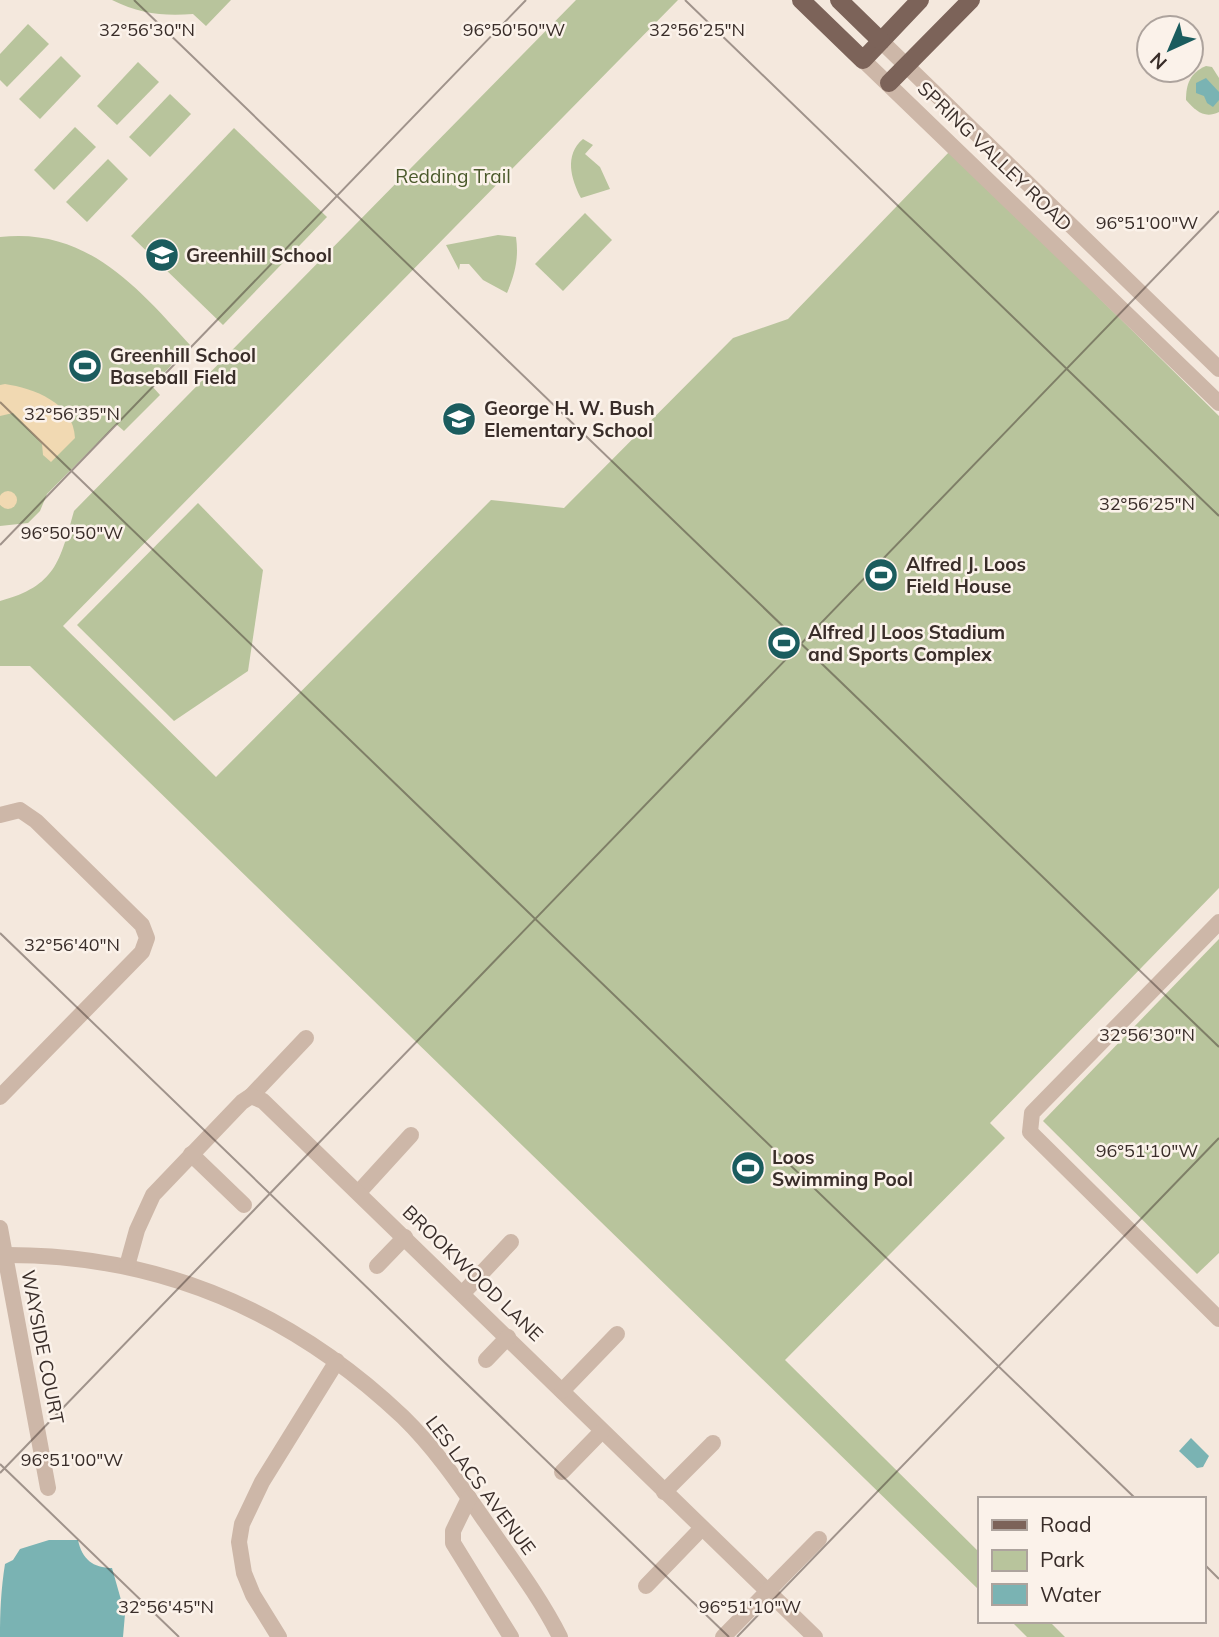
<svg xmlns="http://www.w3.org/2000/svg" width="1219" height="1637" viewBox="0 0 1219 1637" font-family="Mulish,sans-serif">
  <rect width="100%" height="100%" fill="#f4e8dd"/>
  <g fill="#b8c49c">
    <path d="M112,0H231L206,26L193,14C163,16 140,14 112,0Z"/>
    <path d="M576,0H678L63,626L216,777L491,500L564,508L733,338L788,319L950,151L1219,416V888L990,1123L1005,1138L785,1360L979,1552V1590L30,666H0V601C56,586 60,561 74,511Z"/>
    <polygon points="28,24 49,44 7,87 0,80 0,54"/>
    <polygon points="61,56 81,76 40,119 19,99"/>
    <polygon points="138,62 159,82 117,125 97,106"/>
    <path d="M1206,66L1212,67L1219,78V112C1204,119 1196,111 1186,100C1186,84 1190,73 1206,66Z"/>
    <polygon points="170,94 191,114 150,157 129,137"/>
    <polygon points="75,127 96,147 54,190 34,170"/>
    <polygon points="234,128 327,217 223,325 131,236"/>
    <path d="M583,139L593,145L585,154L600,167L610,189L581,198C571,179 564,155 583,139Z"/>
    <polygon points="108,159 128,179 87,222 66,202"/>
    <polygon points="585,213 612,240 563,291 535,264"/>
    <path d="M498,235L516,237C519,258 515,274 507,293L483,280L469,264H460L459,270L446,245Z"/>
    <path d="M0,237C87,227 138,288 190,345L152,386L160,395L124,431L116,424L47,494L40,511L28,523L0,526Z"/>
    <polygon points="198,503 263,570 248,671 174,721 77,625"/>
    <polygon points="1219,939 1219,1253 1197,1274 1043,1121"/>
    <polygon points="1011,1621 1049,1621 1065,1637 1027,1637"/>
  </g>
  <g fill="#f1d9b2">
    <path d="M5,384C33,388 74,403 75,438L51,462L43,455L42,444L13,413L0,416V385Z"/>
    <circle cx="8" cy="500" r="9"/>
  </g>
  <g fill="#7ab3b3">
    <polygon points="1206,78 1219,92 1219,100 1213,107 1207,103 1204,96 1196,93 1196,83"/>
    <polygon points="1191,1438 1209,1456 1203,1467 1197,1468 1179,1451"/>
    <path d="M49,1540H78C82,1559 93,1568 112,1568L125,1614L123,1637H0C0,1612 1,1589 5,1564L13,1560L20,1549Z"/>
  </g>
  <g fill="none" stroke-linecap="round" stroke-linejoin="round">
    <g stroke="#cdb7a8" stroke-width="16">
      <polyline points="881,41 1219,369"/>
      <polyline points="863,60 1219,403"/>
      <polyline points="0,815 20,810 36,821 142,925 147,938 142,952 0,1097"/>
      <polyline points="1219,922 1032,1113 1030,1132 1219,1319"/>
      <polyline points="251,1096 306,1038"/>
      <polyline points="191,1154 244,1205"/>
      <polyline points="359,1192 411,1135"/>
      <polyline points="0,1228 48,1488"/>
      <path d="M0,1255C156,1253 290,1310 403,1417C438,1451 466,1494 494,1534C517,1567 542,1601 560,1637"/>
      <polyline points="127,1266 137,1230 153,1195 242,1102 251,1096 263,1101 815,1637"/>
      <polyline points="377,1266 405,1237"/>
      <polyline points="463,1293 511,1242"/>
      <polyline points="486,1360 508,1337"/>
      <polyline points="562,1391 617,1334"/>
      <polyline points="562,1472 602,1431"/>
      <polyline points="664,1492 713,1443"/>
      <polyline points="469,1498 453,1531 453,1543 511,1637"/>
      <polyline points="646,1586 702,1528"/>
      <polyline points="279,1637 253,1595 244,1573 239,1542 242,1524 262,1482 337,1361"/>
      <polyline points="723,1637 819,1539"/>
    </g>
    <g stroke="#7c6359" stroke-width="18">
      <polyline points="801,0 863,60 920,0"/>
      <polyline points="839,0 881,41"/>
      <polyline points="889,83 971,0"/>
    </g>
  </g>
  <path fill="none" stroke="#392d29" stroke-width="2" stroke-opacity="0.45" d="M134,0L1219,1047M685,0L1219,516M0,402L1136,1499M0,545L526,0M0,933L729,1637M0,1464L179,1637M0,1473L1219,211M1203,1563L1219,1579M737,1637L1219,1138"/>
  <defs>
    <g id="school-disc" transform="scale(1.75)"><circle r="9.5" fill="#1b5c5e" stroke="#fbf2ea"/><path d="M0-5L7-2L0 1L-7-2ZM-4 1L0 2.5L4 1V4Q0 6-4 4Z" fill="#fff"/></g>
    <g id="stadium-disc" transform="scale(1.75)"><circle r="9.5" fill="#1b5c5e" stroke="#fbf2ea"/><path d="M0-5a6.5 5 0 1 0 0 10a6.5 5 0 1 0 0-10ZM-3.5-1.8h7v3.6h-7Z" fill="#fff"/></g>
  </defs>
  <g fill-rule="evenodd">
    <use href="#school-disc" x="162" y="255"/>
    <use href="#stadium-disc" x="85" y="366"/>
    <use href="#school-disc" x="459" y="419"/>
    <use href="#stadium-disc" x="881" y="575"/>
    <use href="#stadium-disc" x="784" y="643"/>
    <use href="#stadium-disc" x="748" y="1168"/>
  </g>
  <g text-anchor="middle" dominant-baseline="central" stroke-width="5" stroke-linejoin="round" paint-order="stroke">
    <g font-size="19" fill="#392d29" stroke="#fbf2ea">
      <text transform="translate(995 156) rotate(44)">SPRING VALLEY ROAD</text>
      <text transform="translate(473 1273) rotate(44)">BROOKWOOD LANE</text>
      <text transform="translate(43 1347) rotate(79)">WAYSIDE COURT</text>
      <text transform="translate(481 1485) rotate(53)">LES LACS AVENUE</text>
    </g>
    <g font-size="19" fill="#4a592b" stroke="#fbf2ea">
      <text x="453" y="176">Redding Trail</text>
    </g>
    <g font-size="19" font-weight="bold" fill="#392d29" stroke="#fbf2ea" text-anchor="start">
      <text x="186" y="255">Greenhill School</text>
      <text x="110" y="355">Greenhill School<tspan x="110" dy="22">Baseball Field</tspan></text>
      <text x="484" y="408">George H. W. Bush<tspan x="484" dy="22">Elementary School</tspan></text>
      <text x="906" y="564">Alfred J. Loos<tspan x="906" dy="22">Field House</tspan></text>
      <text x="808" y="632">Alfred J Loos Stadium<tspan x="808" dy="22">and Sports Complex</tspan></text>
      <text x="772" y="1157">Loos<tspan x="772" dy="22">Swimming Pool</tspan></text>
    </g>
  </g>
  <g font-size="18" text-anchor="middle" fill="#392d29" stroke="#fbf2ea" stroke-width="5" stroke-linejoin="round" paint-order="stroke">
    <text x="147" y="36">32°56'30"N</text>
    <text x="697" y="36">32°56'25"N</text>
    <text x="514" y="36">96°50'50"W</text>
    <text x="1147" y="229">96°51'00"W</text>
    <text x="72" y="420">32°56'35"N</text>
    <text x="1147" y="510">32°56'25"N</text>
    <text x="72" y="539">96°50'50"W</text>
    <text x="72" y="951">32°56'40"N</text>
    <text x="1147" y="1041">32°56'30"N</text>
    <text x="1147" y="1157">96°51'10"W</text>
    <text x="72" y="1466">96°51'00"W</text>
    <text x="750" y="1613">96°51'10"W</text>
    <text x="166" y="1613">32°56'45"N</text>
  </g>
  <rect x="978" y="1497" width="228" height="126" fill="#fbf2ea" stroke="#ada39d" stroke-width="2"/>
  <rect x="992" y="1520" width="35" height="10" fill="#7c6359" stroke="#ada39d" stroke-width="2"/>
  <text x="1040" y="1532" font-size="21" fill="#392d29">Road</text>
  <rect x="992" y="1550" width="35" height="21" fill="#b8c49c" stroke="#ada39d" stroke-width="2"/>
  <text x="1040" y="1567" font-size="21" fill="#392d29">Park</text>
  <rect x="992" y="1584" width="35" height="21" fill="#7ab3b3" stroke="#ada39d" stroke-width="2"/>
  <text x="1040" y="1602" font-size="21" fill="#392d29">Water</text>
  <g transform="translate(1170 49) rotate(224)"><circle r="33" fill="#fbf2ea" stroke="#ada39d" stroke-width="2"/>
  <path d="M0-5L12 26L0 18L-12 26Z" fill="#1b5c5e"/>
  <text y="-10" font-size="19" font-weight="bold" text-anchor="middle" fill="#392d29">N</text>
  </g>
</svg>
